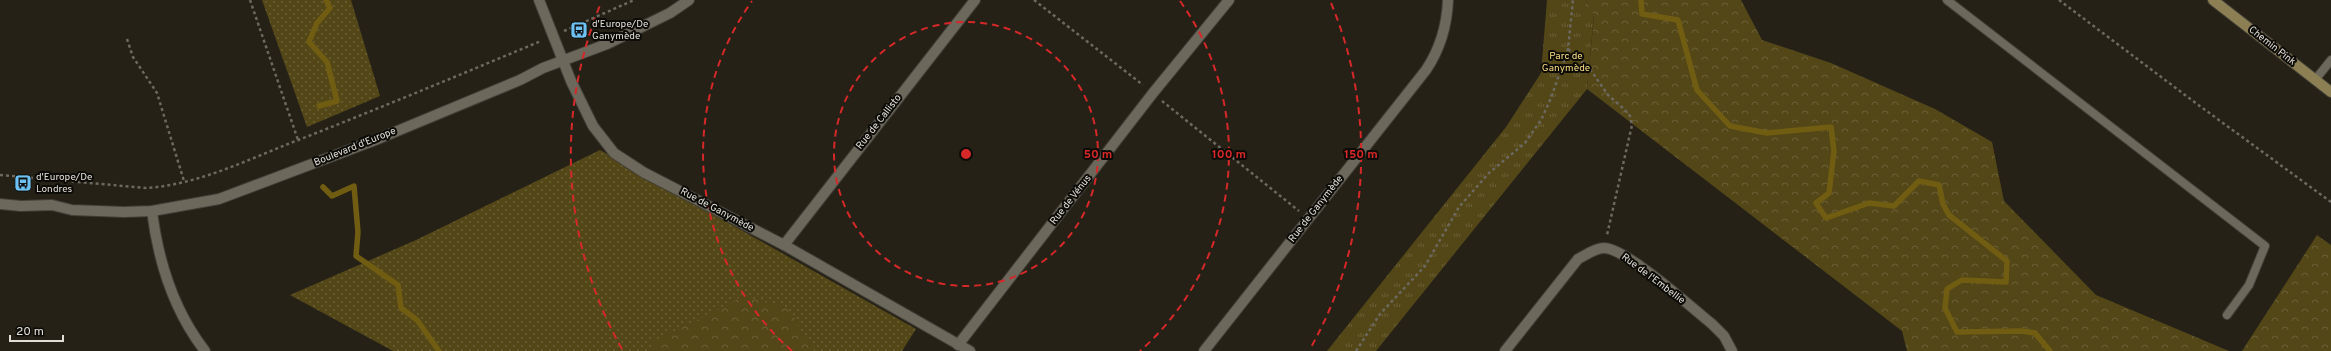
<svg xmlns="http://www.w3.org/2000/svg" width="2331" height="351" viewBox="0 0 2331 351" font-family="Overpass,sans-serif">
  <defs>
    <pattern id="grass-dots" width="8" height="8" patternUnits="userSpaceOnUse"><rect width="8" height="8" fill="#534617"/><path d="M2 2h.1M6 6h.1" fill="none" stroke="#6b6038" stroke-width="1.8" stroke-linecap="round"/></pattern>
    <pattern id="forest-crowns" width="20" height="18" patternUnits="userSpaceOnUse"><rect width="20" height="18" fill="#534617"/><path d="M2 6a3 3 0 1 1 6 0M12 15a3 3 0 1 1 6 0" fill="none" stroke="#6b6038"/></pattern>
    <pattern id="park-tufts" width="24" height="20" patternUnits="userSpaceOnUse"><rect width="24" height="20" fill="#534617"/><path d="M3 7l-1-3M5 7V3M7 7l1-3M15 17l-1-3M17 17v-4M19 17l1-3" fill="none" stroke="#6b6038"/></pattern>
  </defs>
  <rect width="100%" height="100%" fill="#252117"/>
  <g fill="url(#grass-dots)">
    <polygon points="262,0 351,0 380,96 307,127"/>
    <polygon points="600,150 916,329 902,351 393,351 290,295 416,240"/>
  </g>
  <g fill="url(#forest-crowns)">
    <polygon points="1586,0 1741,0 1762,40 1831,63 1935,109 1992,142 2004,201 2096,295 2229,351 1907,351 1902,331 1587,89 1594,16"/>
    <polygon points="2317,235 2331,245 2331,351 2242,351"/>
    <path d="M744,295C775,311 791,293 803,339L813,342L814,351H652L653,341L728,305Z"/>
  </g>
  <polygon fill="url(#park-tufts)" points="1547,0 1586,0 1594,15 1587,89 1376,351 1327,351 1506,127 1541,73"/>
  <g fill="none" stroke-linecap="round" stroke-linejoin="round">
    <g stroke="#715d12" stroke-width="5.5">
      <polyline points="1641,0 1642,14 1678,20 1697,90 1730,126 1767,133 1831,127 1834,151 1829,193 1816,203 1826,218 1869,203 1894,206 1919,181 1939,185 1943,204 1949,215 2007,261 2006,282 1962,280 1947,289 1945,308 1957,332 2022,331 2035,333 2050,351"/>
      <polyline points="319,106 337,101 327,62 309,42 317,23 330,8 326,0"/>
      <polyline points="323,187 332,196 354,186 358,232 356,256 398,285 401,308 417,320 439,351"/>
    </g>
    <g stroke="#403e36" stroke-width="10">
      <g id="service">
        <polyline points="1947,0 2265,246 2249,285 2227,315"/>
        <polyline points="2315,80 2331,60"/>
      </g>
    </g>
    <g stroke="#403e36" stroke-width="12">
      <g id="minor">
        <polyline points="539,0 571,81 593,126 614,153 643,172 784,245 970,351"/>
        <path d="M152,211C158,260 174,311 205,351"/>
        <polyline points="784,245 975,0"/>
        <polyline points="958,345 1153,93 1229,0"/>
        <path d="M1204,351L1426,70C1440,49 1447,26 1448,0"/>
        <path d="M1505,351L1578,259C1586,255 1595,248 1604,248C1626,248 1692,308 1712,324L1724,336L1732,351"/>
      </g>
    </g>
    <g stroke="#403e36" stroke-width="12">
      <polyline id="tertiary" points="0,204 21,206 52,205 72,210 124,212 152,211 219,199 378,139 520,80 543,68 607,44 670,13 689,0"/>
    </g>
    <g stroke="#403e36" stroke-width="12">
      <polyline id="secondary" points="2213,0 2331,92"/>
    </g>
    <g stroke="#6c6960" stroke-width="2.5" stroke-dasharray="3 3" stroke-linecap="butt">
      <polyline points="250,0 298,140"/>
      <polyline points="1034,0 1143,85"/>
      <polyline points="2059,0 2197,104 2331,202"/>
      <polyline points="564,31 634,0"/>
      <polyline points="127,39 133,57 157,93 184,181"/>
      <polyline points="1568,49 1590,69 1608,95 1624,109 1630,116 1632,125 1607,235"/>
      <polyline points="1162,101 1299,211"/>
      <path d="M0,175L146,188C195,185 243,162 288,144C373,111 457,76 541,41"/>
      <polyline points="1356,351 1380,314 1425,266 1459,207 1489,173 1525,143 1541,120 1551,98 1568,49 1573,0"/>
    </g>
    <use href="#service" stroke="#6c685c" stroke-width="8"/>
    <use href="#minor" stroke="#6c685c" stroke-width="10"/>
    <use href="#tertiary" stroke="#6c685c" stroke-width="10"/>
    <use href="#secondary" stroke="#8c7f53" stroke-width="10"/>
  </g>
  <g fill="none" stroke="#d62828" stroke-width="2" stroke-dasharray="7 5">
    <circle cx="966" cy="154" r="132"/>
    <path d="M792 351A263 263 0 0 1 752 1M1180 1A263 263 0 0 1 1140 351"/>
    <path d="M622 349A395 395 0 0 1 601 3M1331 3A395 395 0 0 1 1310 349"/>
  </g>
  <defs>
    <g id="bus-square" transform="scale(0.9)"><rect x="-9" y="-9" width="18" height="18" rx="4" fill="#6ec2f3" stroke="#0c0b07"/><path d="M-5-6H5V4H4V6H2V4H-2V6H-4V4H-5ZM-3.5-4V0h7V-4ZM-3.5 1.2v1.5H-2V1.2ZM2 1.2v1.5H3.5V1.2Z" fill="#111"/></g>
  </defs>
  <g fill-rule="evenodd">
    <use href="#bus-square" x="579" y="30"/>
    <use href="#bus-square" x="23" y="183"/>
  </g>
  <g text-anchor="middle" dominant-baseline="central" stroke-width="4" stroke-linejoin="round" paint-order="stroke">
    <g font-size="10" fill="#e0ded7" stroke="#0c0b07" text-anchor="start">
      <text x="592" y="24">d'Europe/De<tspan x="592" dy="12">Ganymède</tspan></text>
      <text x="36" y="177">d'Europe/De<tspan x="36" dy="12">Londres</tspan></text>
    </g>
    <g font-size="10" fill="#e0ded7" stroke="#0c0b07">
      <text transform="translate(2272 46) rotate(38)">Chemin Pink</text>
      <text transform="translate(879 122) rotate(-52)">Rue de Callisto</text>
      <text transform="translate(355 147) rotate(-22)">Boulevard d'Europe</text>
      <text transform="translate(1071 200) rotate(-52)">Rue de Vénus</text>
      <text transform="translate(1316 209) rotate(-52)">Rue de Ganymède</text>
      <text transform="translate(717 210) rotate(28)">Rue de Ganymède</text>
      <text transform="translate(1653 279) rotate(37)">Rue de l'Embellie</text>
    </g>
    <g font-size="10" fill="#fbdf83" stroke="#0c0b07">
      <text x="1566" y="56">Parc de<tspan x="1566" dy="12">Ganymède</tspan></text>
    </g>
  </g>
  <circle cx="966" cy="154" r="6" fill="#d62828" stroke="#0c0b07" stroke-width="2"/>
  <g font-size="12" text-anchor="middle" font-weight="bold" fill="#d62828" stroke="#0c0b07" stroke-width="4" stroke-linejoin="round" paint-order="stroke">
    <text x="1098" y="158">50 m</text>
    <text x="1229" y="158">100 m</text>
    <text x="1361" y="158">150 m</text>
  </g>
  <path d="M10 335v6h53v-6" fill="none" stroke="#e0ded7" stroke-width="2"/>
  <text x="16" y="335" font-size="12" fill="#e0ded7" stroke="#0c0b07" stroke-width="3" paint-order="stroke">20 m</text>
</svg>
